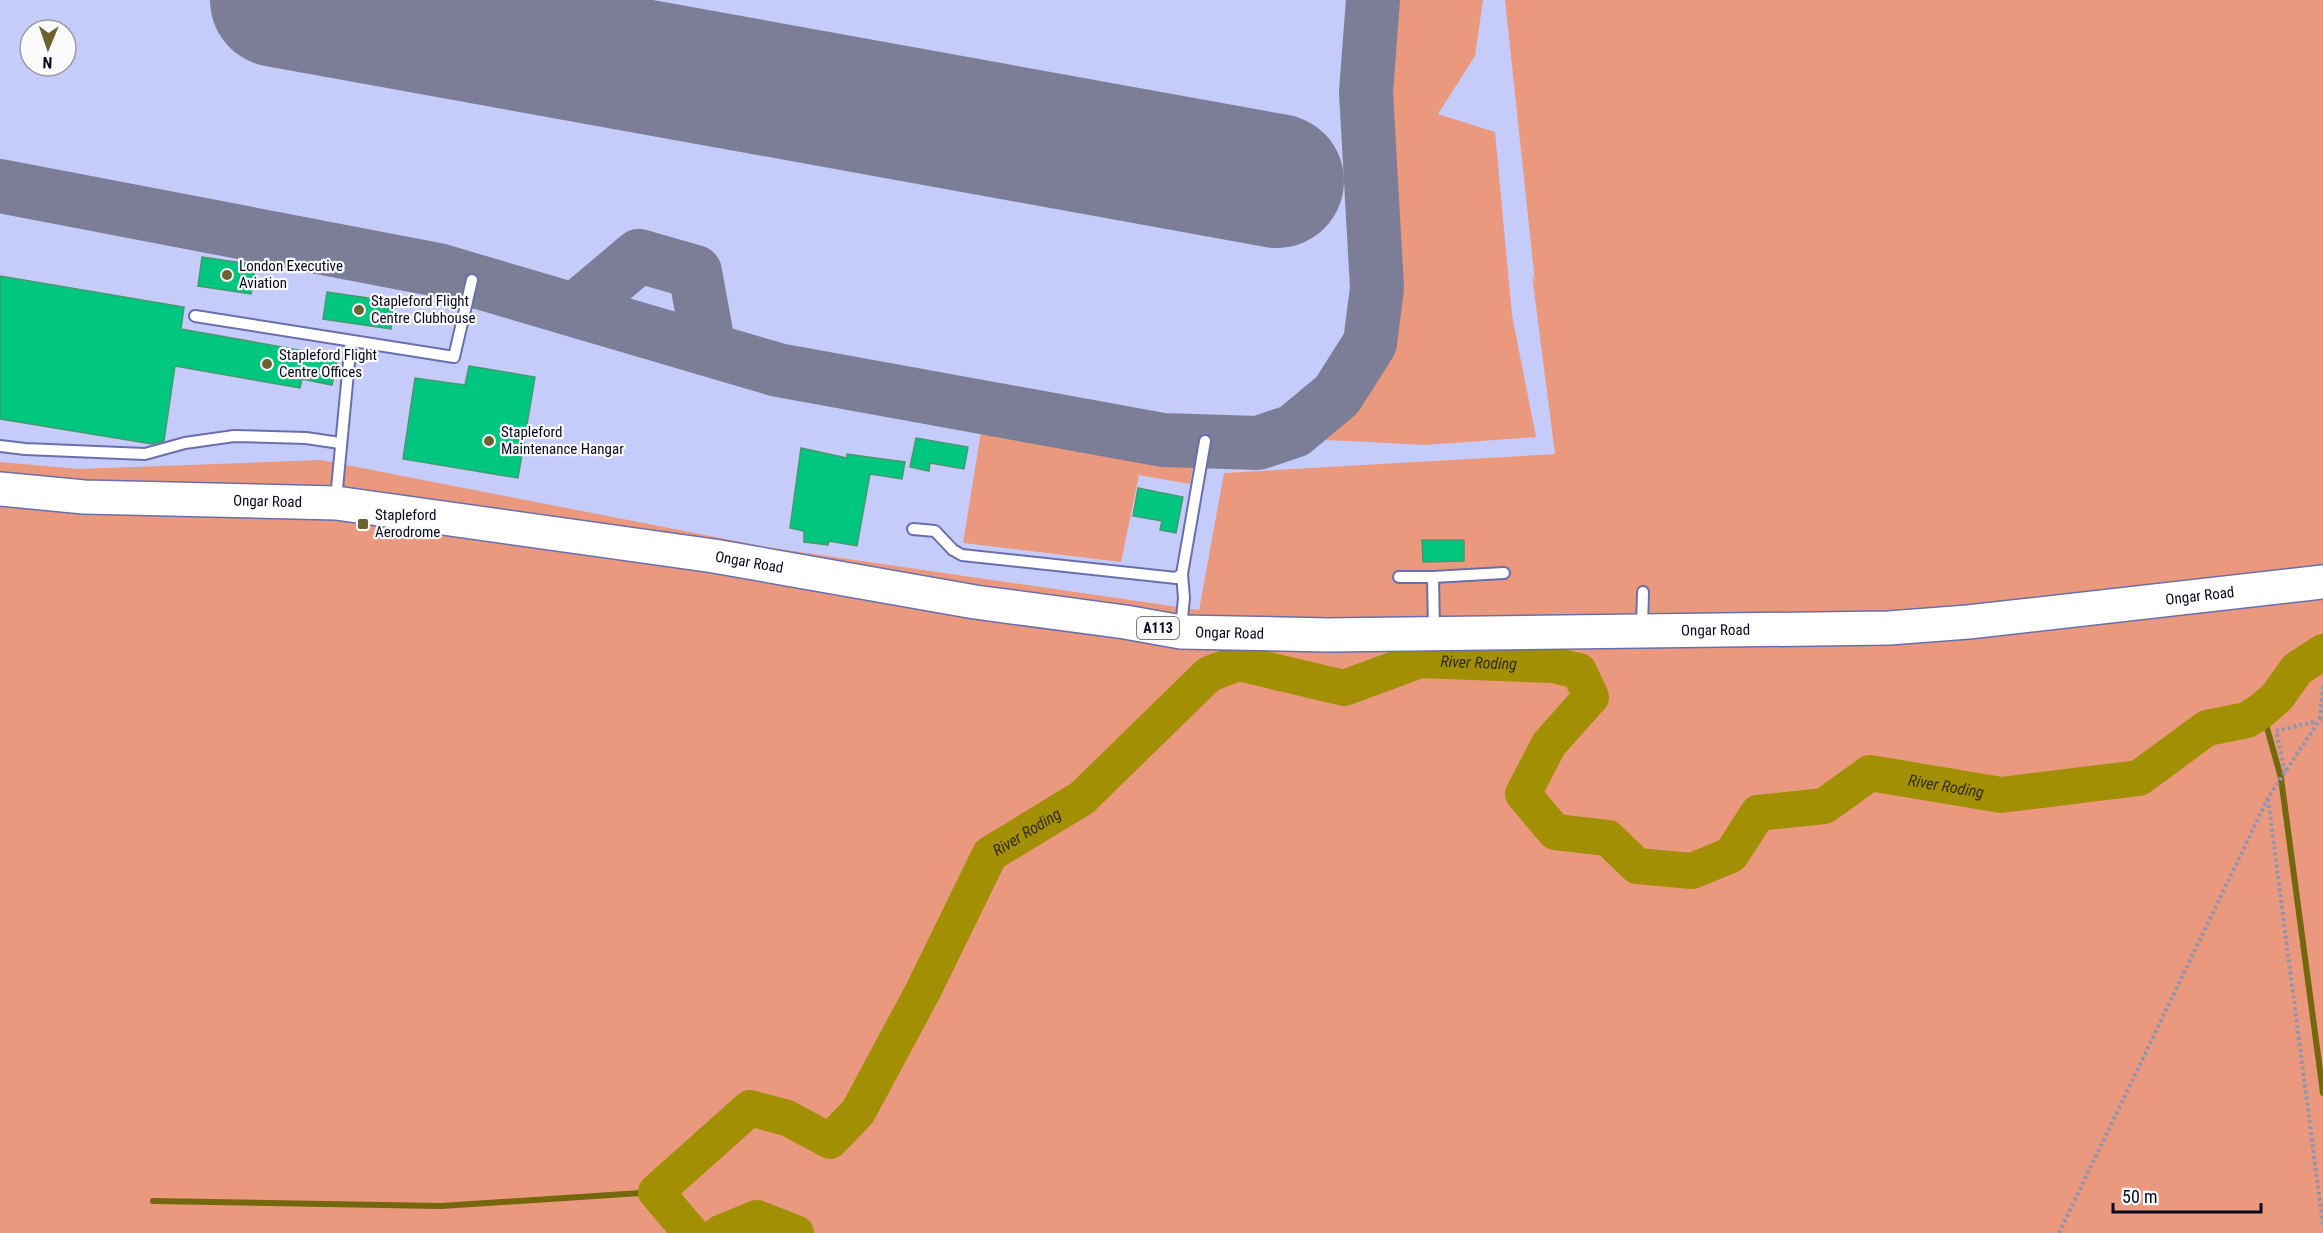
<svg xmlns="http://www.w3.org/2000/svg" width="2323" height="1233" viewBox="0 0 2323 1233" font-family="'Roboto Condensed',sans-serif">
  <rect width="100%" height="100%" fill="#d3d7f4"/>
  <path fill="#c6ccfa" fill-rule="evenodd" d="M0,0H1505L1555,454L1224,473L1200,610L766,547L0,462ZM30,30H66V66H30Z"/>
  <g fill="#ea997e">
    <polygon points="1389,0 1483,0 1475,56 1438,114 1495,132 1512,315 1536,437 1425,445 1307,439 1359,400 1387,352 1397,197 1386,111 1384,31"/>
    <polygon points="1505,0 2323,0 2323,1233 0,1233 0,462 79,469 321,460 766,547 1199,610 1224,473 1555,454 1532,275 1535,282"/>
    <polygon points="981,432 1193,467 1190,484 1139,475 1121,562 963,543"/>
  </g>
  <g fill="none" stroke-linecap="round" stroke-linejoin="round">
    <g stroke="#75670c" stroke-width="6">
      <polyline points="2262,710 2281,778 2323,1093"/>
      <polyline points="153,1201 441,1206 656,1192"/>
    </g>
    <g stroke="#a38f03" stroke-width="36">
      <path id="s1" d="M691,1233L656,1192L750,1108L787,1118L830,1141L858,1112L923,991L990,854L1082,798L1209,674L1239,663L1344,688L1420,660L1552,665L1579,671L1591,697L1549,744L1523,794L1555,832L1608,838L1637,866L1692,871L1731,855L1758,813L1824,806L1870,773L2001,795L2139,778L2207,728L2247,720L2262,710L2277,697L2297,669L2323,652"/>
      <polyline points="720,1233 757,1218 796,1233"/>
    </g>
    <g stroke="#7c7e98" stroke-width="54">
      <polyline points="0,186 438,270 778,370 1163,440 1258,443 1294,431 1337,395 1370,343 1377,288 1366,92 1373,0"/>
      <polyline points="575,310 639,256 695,272 709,349"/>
    </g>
    <polyline stroke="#7c7e98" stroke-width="134" points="277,0 1277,181"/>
  </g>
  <g fill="#00c67f" stroke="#4a976f" stroke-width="1.5">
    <polygon points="202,257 256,265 251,294 198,286"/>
    <polygon points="0,276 184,307 181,329 338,357 332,385 302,379 300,388 175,366 164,441 152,444 0,419"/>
    <polygon points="327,292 395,302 391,329 323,319"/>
    <polygon points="469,366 535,377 518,478 403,459 415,378 465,385"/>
    <polygon points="916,438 968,447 964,469 930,463 929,471 910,467"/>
    <polygon points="801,448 847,458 847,454 905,462 902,479 870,474 857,546 829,541 828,545 804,542 804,531 790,528"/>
    <polygon points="1138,488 1183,497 1176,533 1160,530 1162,521 1133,516"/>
    <polygon points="1422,540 1464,540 1464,561 1423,562"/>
  </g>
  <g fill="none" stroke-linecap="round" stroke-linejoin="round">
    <g stroke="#696eae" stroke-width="14">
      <g id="lane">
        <polyline points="195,316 454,357 472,280"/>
        <polyline points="0,446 25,449 145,454 185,443 234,436 306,438 340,443"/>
        <polyline points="336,499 351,341"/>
        <polyline points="913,529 935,531 953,550 962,555 1176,578 1182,574 1205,441"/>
        <polyline points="1399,577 1433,577"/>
        <polyline points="1181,628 1184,598 1182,574"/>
        <polyline points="1642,628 1643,592"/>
        <polyline points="1434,630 1433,577 1504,573"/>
      </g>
    </g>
    <g stroke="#696eae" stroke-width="36">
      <g id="primary">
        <path id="s2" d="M0,489L84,497L336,503L714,556L975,602L1125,622L1181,632L1328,635L1889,628L1968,622L2323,582"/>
      </g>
    </g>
    <g stroke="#9194af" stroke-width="4" stroke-dasharray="3 3" stroke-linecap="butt">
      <polyline points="2320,719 2323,685"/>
      <polyline points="2285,772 2276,731 2317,721"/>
      <polyline points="2268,799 2323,1226"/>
      <polyline points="2059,1233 2268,798 2320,719 2323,720"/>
    </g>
    <use href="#lane" stroke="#fff" stroke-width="10"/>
    <use href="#primary" stroke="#fff" stroke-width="33"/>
  </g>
  <g fill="#6c632f" stroke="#fafafa" stroke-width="2">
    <circle cx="227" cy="275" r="6"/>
    <circle cx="359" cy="310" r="6"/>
    <circle cx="267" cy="364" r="6"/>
    <circle cx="489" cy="441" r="6"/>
    <rect x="357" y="518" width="12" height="12" rx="3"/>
  </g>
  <g text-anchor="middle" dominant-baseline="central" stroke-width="4.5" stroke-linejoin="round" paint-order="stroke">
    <rect fill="#fafafa" stroke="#515161" stroke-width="1.5" x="1137" y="617" width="42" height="22" rx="4.5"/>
    <g font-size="14" font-weight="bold" fill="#090920">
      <text x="1158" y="628">A113</text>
    </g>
    <g font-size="15" fill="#090920" stroke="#fafafa" text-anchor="start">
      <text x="239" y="266">London Executive<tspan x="239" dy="17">Aviation</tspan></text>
      <text x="371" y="301">Stapleford Flight<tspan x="371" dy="17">Centre Clubhouse</tspan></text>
      <text x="279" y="355">Stapleford Flight<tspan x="279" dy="17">Centre Offices</tspan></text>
      <text x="501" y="432">Stapleford<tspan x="501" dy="17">Maintenance Hangar</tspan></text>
      <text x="375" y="515">Stapleford<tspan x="375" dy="17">Aerodrome</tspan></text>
    </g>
    <g font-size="15" fill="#090920" stroke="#fafafa">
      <text stroke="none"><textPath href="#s2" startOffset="268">Ongar Road</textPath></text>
      <text stroke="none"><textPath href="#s2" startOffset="754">Ongar Road</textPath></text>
      <text stroke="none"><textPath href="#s2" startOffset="2212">Ongar Road</textPath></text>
      <text stroke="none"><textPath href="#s2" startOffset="1726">Ongar Road</textPath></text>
      <text stroke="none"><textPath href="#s2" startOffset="1240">Ongar Road</textPath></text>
    </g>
    <g font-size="16" font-style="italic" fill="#312c14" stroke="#fafafa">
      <text stroke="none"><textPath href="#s1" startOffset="1162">River Roding</textPath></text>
      <text stroke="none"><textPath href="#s1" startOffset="1902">River Roding</textPath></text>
      <text stroke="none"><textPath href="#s1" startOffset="640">River Roding</textPath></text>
    </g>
  </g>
  <g transform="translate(48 48) rotate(182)"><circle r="28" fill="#fafafa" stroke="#9a9aa3" stroke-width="1.5"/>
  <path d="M0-4.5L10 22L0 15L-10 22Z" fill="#6c632f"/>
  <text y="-9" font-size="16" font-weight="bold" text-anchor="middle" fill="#090920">N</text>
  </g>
  <path d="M2113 1203v9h148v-9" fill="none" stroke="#090920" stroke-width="3"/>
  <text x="2122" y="1203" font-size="18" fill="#090920" stroke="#fafafa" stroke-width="4.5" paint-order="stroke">50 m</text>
</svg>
